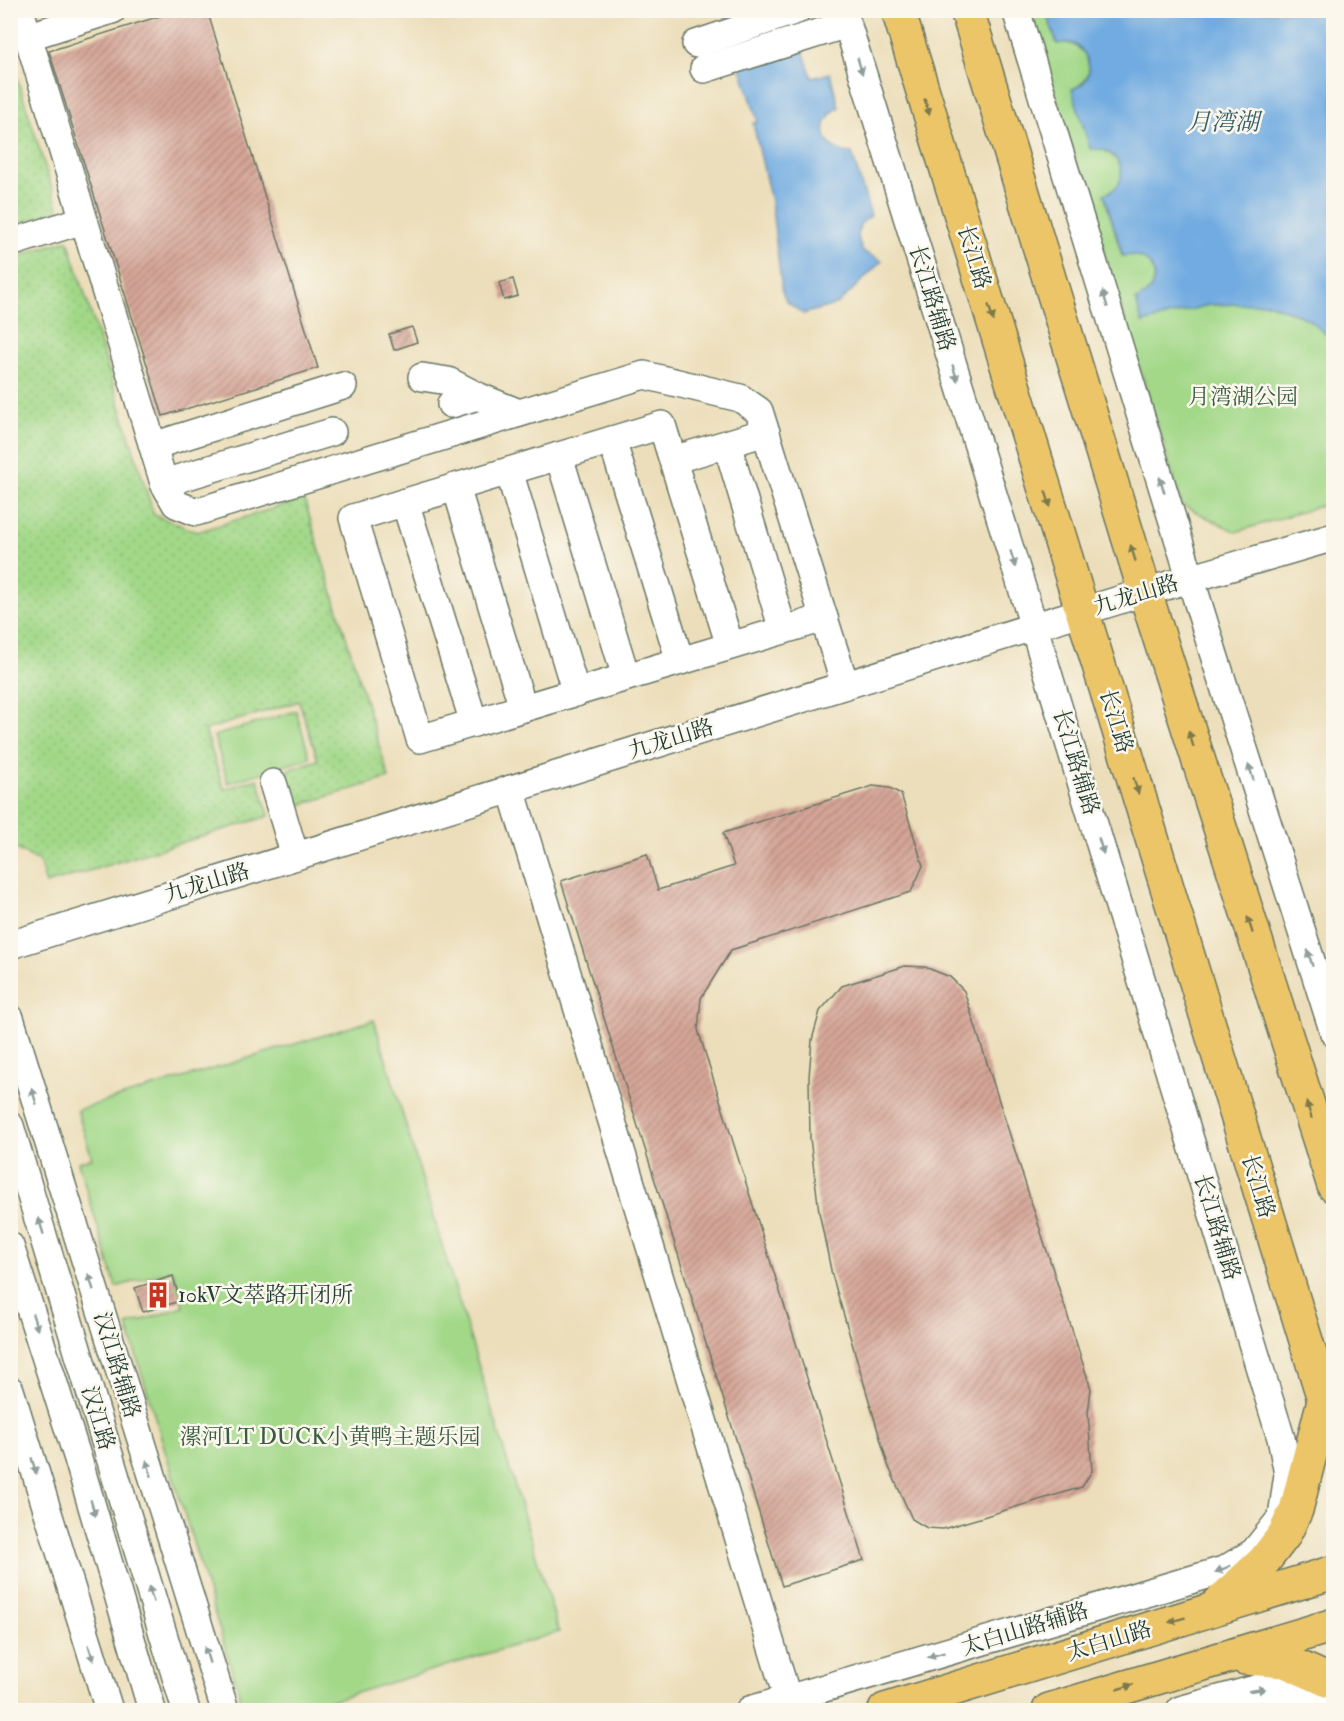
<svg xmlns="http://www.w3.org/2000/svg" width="1344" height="1721" viewBox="0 0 1344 1721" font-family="'IM FELL Double Pica','Noto Serif SC',serif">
  <defs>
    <pattern id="grass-dots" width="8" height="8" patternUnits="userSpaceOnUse" patternTransform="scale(1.5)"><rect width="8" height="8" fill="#a2d888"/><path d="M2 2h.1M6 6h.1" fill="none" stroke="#8bba76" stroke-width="1.8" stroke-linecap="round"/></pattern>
    <pattern id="building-hatch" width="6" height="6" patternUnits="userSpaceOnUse" patternTransform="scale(1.5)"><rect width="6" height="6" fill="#d5a597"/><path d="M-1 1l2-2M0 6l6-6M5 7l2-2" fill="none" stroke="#ac887c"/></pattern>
  </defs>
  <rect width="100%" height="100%" fill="#fbf7ec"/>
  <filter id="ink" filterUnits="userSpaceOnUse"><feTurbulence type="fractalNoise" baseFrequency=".0167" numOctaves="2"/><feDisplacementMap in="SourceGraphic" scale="12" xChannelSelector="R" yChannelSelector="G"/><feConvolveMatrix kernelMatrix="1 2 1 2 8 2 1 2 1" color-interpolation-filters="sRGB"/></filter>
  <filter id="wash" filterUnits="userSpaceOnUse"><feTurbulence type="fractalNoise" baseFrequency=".008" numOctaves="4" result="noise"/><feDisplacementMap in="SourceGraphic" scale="24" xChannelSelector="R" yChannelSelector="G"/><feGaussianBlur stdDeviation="1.35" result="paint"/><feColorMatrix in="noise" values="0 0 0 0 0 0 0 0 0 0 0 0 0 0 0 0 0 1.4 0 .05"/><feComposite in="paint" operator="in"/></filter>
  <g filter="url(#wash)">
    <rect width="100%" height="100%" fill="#ecdeba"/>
    <g fill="url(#grass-dots)" stroke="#608a5e" stroke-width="1.5">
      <polygon points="10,55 59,211 11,226 10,226"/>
      <polygon points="68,240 154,515 197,532 304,499 389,778 296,806 285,771 318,760 299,701 205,730 224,789 258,779 269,816 46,884 39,861 11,846 10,258"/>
    </g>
    <g fill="#a2d888" stroke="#608a5e" stroke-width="1.5">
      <path d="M1030,11H1046L1057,43C1087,39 1103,76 1072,89L1098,148C1124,155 1132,185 1104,195L1122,256C1126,255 1129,254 1132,254C1145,255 1157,269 1154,282C1153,289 1146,293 1144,299C1142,306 1143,315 1142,323L1208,305L1269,303L1308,319L1333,340V502L1236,532L1182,505Z"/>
      <polygon points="296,711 310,758 228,783 214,736"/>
      <polygon points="374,1020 559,1632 299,1710 244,1710 127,1325 184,1307 173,1270 116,1287 78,1162 92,1158 77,1110"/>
    </g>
    <g fill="#71abe1" stroke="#48748a" stroke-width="1.5">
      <path d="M723,11H790L812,78L830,73L839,107C814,123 823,152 852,153L871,216L860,224L858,237L862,251L882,261L838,304L803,314L786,301L782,291L771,201L753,123L758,122Z"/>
      <path d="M1046,11H1333V340L1308,319L1269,303L1208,305L1142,323L1136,300C1167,288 1155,250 1123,256L1104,194C1135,185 1121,145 1090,149L1072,89C1076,88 1081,86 1084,82C1094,71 1087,52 1076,45C1069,41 1063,42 1057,44Z"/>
    </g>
    <g id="blocks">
      <g fill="url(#building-hatch)">
        <polygon points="179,10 207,10 318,368 163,416 49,51"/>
        <polygon points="513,279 518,296 504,300 499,283"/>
        <polygon points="412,327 417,342 394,350 389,334"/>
        <polygon points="873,786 890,788 901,794 923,866 911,892 731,950 701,998 698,1030 864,1560 782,1586 561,881 647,854 658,890 734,866 723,833"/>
        <polygon points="905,966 925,967 950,977 964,991 1091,1389 1088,1413 1092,1471 1082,1487 943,1529 927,1528 912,1519 888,1465 832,1275 819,1212 810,1138 809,1077 812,1040 820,1011 842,986"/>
        <polygon points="173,1276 180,1301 143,1312 135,1288"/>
      </g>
    </g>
  </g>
  <g filter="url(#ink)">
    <use href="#blocks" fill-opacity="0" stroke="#677563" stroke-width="1.5"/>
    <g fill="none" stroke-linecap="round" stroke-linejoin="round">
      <g stroke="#677563" stroke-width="30">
        <g id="minor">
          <polyline points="20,10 164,483 176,504 196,512 644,375 740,398 759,411 845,685"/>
          <polyline points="1016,10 1214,655 1334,1033"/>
          <polyline points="27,37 112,10"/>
          <polyline points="696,44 797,10"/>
          <polyline points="704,69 847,24"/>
          <polyline points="10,243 83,220"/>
          <polyline points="422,377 448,381 477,396"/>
          <polyline points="451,404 477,396 519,413"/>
          <polyline points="612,440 680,661"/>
          <polyline points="727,444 783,630"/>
          <polyline points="153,446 343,386"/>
          <polyline points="559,456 626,677"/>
          <polyline points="673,460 766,432"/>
          <polyline points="509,471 576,693"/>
          <polyline points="164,483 332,432"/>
          <polyline points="456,487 523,708"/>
          <polyline points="405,502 474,723"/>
          <path d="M730,646L662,425L353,518L420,739C555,699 690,659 824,618"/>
          <polyline points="273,783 295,856"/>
          <polyline points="511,789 791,1710"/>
          <polyline points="10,945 1145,592 1334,537"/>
          <polyline points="10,1018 225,1710"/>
          <polyline points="10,1126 186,1710"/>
          <polyline points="10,1246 78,1459 152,1710"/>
          <polyline points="10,1390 109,1710"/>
          <polyline points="750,1710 1224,1570 1254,1552 1282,1517 1288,1474 1281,1438 1019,578 843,10"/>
          <polyline points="1180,1710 1259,1688 1302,1691 1334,1701"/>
        </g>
      </g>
      <g stroke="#677563" stroke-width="36">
        <g id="major">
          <polyline points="898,10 1334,1432"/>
          <polyline points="967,10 1145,592 1334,1186"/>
          <polyline points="1217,1605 1264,1561 1284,1535 1296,1510 1324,1400"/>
          <polyline points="1245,1658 1285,1661 1334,1683"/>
          <polyline points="885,1710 1334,1572"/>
          <polyline points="1049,1710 1334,1625"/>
        </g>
      </g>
      <use href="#minor" stroke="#fff" stroke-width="27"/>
      <use href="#major" stroke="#edc569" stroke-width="33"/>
    </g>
    <defs><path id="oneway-solid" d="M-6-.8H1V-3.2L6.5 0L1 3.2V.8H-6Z" transform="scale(1.5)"/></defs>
    <g fill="#8f9e9a">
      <use href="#oneway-solid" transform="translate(860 66) rotate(73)"/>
      <use href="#oneway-solid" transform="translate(1105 299) rotate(-107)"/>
      <use href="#oneway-solid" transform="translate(955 373) rotate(73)"/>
      <use href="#oneway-solid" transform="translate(1162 485) rotate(-107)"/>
      <use href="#oneway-solid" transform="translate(1013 559) rotate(73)"/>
      <use href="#oneway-solid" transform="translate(1251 772) rotate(-107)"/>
      <use href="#oneway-solid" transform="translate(1101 846) rotate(73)"/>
      <use href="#oneway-solid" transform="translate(1310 958) rotate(-107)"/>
      <use href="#oneway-solid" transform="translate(34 1096) rotate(-107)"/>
      <use href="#oneway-solid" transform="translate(41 1226) rotate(-107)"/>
      <use href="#oneway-solid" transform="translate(91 1282) rotate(-107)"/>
      <use href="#oneway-solid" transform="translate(35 1322) rotate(72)"/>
      <use href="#oneway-solid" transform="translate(34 1466) rotate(73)"/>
      <use href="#oneway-solid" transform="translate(149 1468) rotate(-107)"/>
      <use href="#oneway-solid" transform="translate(93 1508) rotate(74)"/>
      <use href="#oneway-solid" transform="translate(1223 1569) rotate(157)"/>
      <use href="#oneway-solid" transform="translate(151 1594) rotate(-107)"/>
      <use href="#oneway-solid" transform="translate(91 1653) rotate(73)"/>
      <use href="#oneway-solid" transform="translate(207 1655) rotate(-107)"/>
      <use href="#oneway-solid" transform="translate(936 1655) rotate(163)"/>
      <use href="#oneway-solid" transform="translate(1257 1690) rotate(-8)"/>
    </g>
    <g fill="#7c7a4c">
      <use href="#oneway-solid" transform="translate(927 107) rotate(73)"/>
      <use href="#oneway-solid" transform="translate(991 313) rotate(73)"/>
      <use href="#oneway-solid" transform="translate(1048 499) rotate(73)"/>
      <use href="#oneway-solid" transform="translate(1133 553) rotate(-107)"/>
      <use href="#oneway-solid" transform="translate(1191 739) rotate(-108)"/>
      <use href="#oneway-solid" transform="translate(1136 786) rotate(73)"/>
      <use href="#oneway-solid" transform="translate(1250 925) rotate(-108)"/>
      <use href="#oneway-solid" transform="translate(1309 1110) rotate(-108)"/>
      <use href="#oneway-solid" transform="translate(1177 1620) rotate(163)"/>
      <use href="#oneway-solid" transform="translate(1125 1687) rotate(-16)"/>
    </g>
  </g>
  <defs>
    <g id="building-bare" transform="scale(2.07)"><path d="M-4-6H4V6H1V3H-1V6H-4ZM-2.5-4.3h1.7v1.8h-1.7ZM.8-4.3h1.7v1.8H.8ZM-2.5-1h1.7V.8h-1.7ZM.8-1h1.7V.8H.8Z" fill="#c8321e" stroke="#fbf7ec" stroke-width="2.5" paint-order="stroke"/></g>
  </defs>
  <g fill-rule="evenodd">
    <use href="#building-bare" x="158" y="1295"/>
  </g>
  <g text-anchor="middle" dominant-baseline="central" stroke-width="5" stroke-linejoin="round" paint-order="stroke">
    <g font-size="22" fill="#1f3d34" stroke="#fbf7ec">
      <text transform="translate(974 257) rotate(73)">长江路</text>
      <text transform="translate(932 298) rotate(73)">长江路辅路</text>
      <text transform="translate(1136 595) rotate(-17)">九龙山路</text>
      <text transform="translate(1116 721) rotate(73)">长江路</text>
      <text transform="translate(671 739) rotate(-17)">九龙山路</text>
      <text transform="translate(1076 762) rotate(73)">长江路辅路</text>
      <text transform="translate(207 883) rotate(-17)">九龙山路</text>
      <text transform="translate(1258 1186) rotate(73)">长江路</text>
      <text transform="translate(1217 1227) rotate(73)">长江路辅路</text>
      <text transform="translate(117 1365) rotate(73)">汉江路辅路</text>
      <text transform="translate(98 1418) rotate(73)">汉江路</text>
      <text transform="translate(1025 1629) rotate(-17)">太白山路辅路</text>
      <text transform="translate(1109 1641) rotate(-17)">太白山路</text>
    </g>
    <g font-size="22" fill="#395c45" stroke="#fbf7ec">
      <text x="1243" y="397">月湾湖公园</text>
      <text x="330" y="1437">漯河LT DUCK小黄鸭主题乐园</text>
    </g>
    <g font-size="22" fill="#1f3d34" stroke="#fbf7ec" text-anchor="start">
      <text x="178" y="1295">10kV文萃路开闭所</text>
    </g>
    <g font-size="24" font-style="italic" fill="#385e68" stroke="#fbf7ec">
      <text x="1223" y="122">月湾湖</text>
    </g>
  </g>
  <rect width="1344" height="1721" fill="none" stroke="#fbf7ec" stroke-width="36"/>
</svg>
